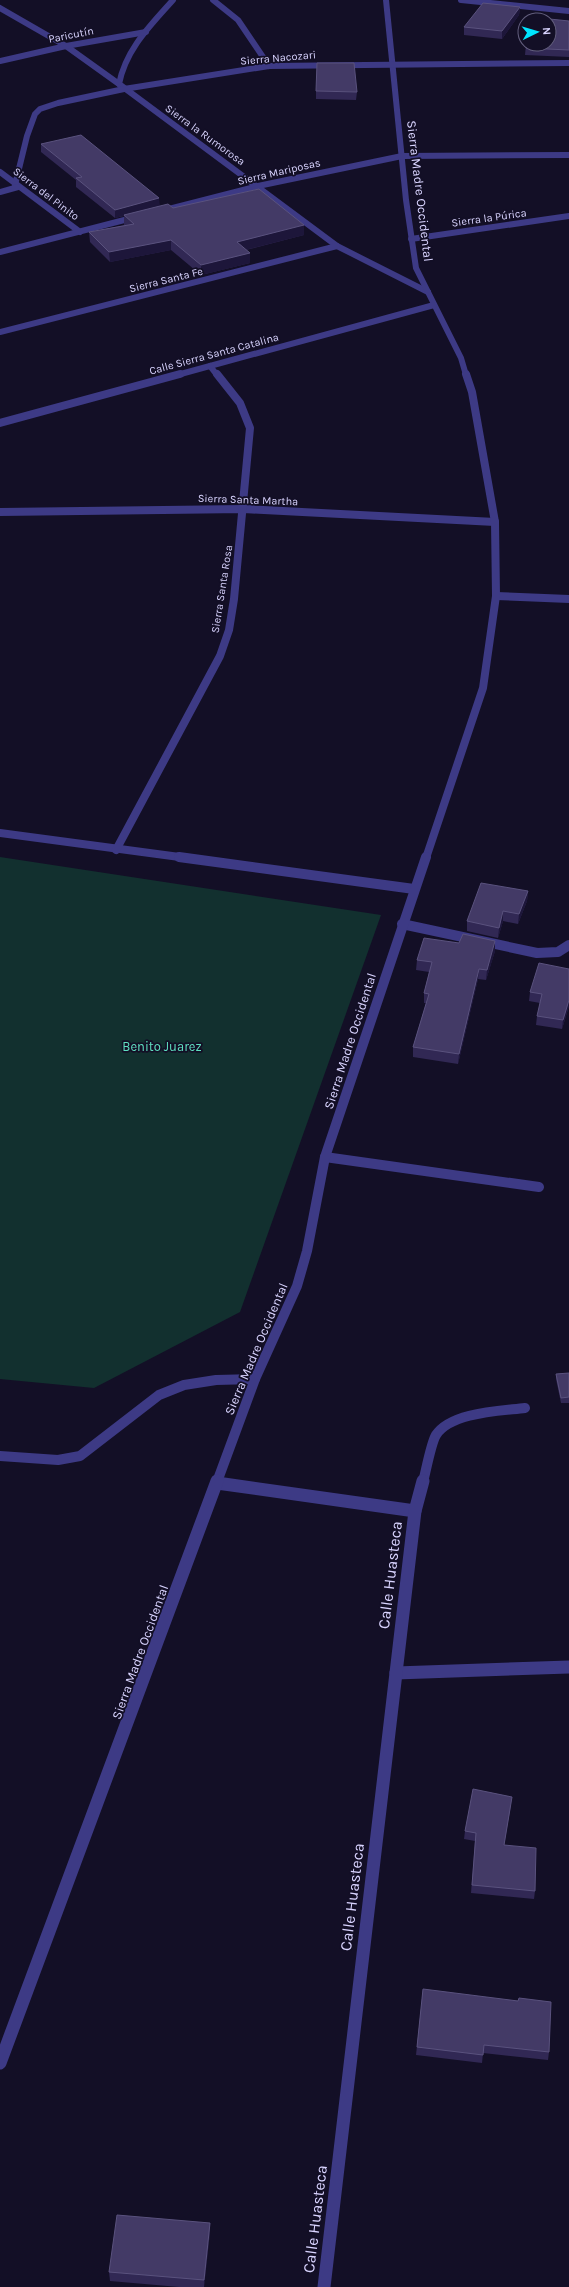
<svg xmlns="http://www.w3.org/2000/svg" width="569" height="2287" viewBox="0 0 569 2287" font-family="Karla,sans-serif">
  <rect width="100%" height="100%" fill="#130f26"/>
  <polygon fill="#12302f" points="0,857 381,915 240,1312 94,1388 0,1379"/>
  <g fill="none" stroke-linecap="round" stroke-linejoin="round">
    <g stroke="#3d3a85" stroke-width="6">
      <path d="M173,0C150,26 126,49 119,84L337,246L428,292"/>
      <polyline points="213,0 238,20 269,66"/>
      <polyline points="386,0 406,200 416,268 461,358 466,375"/>
      <polyline points="461,0 569,11"/>
      <polyline points="0,8 66,46 119,84"/>
      <polyline points="0,61 66,46 146,32"/>
      <polyline points="0,172 80,232"/>
      <polyline points="15,185 27,136 35,114 40,109 58,103 124,89 269,66 569,63"/>
      <polyline points="0,192 18,187"/>
      <polyline points="161,211 258,186 402,156 569,155"/>
      <polyline points="411,239 569,216"/>
      <polyline points="0,252 136,217"/>
      <polyline points="0,332 337,246"/>
      <polyline points="210,366 217,375"/>
      <polyline points="177,375 434,305"/>
    </g>
    <g stroke="#3d3a85" stroke-width="8">
      <polyline points="0,423 180,374"/>
      <polyline points="0,512 244,509 495,522"/>
      <polyline points="496,596 569,599"/>
      <polyline points="0,833 187,858"/>
      <polyline points="116,850 220,656 229,630 234,599 250,428 240,403 217,374"/>
      <polyline points="426,858 483,688 496,596 495,522 472,392 466,374"/>
    </g>
    <g stroke="#3d3a85" stroke-width="10">
      <polyline points="179,857 414,889"/>
      <polyline points="402,924 537,953 558,952 569,945"/>
      <polyline points="325,1157 539,1187"/>
      <polyline points="0,1456 58,1460 80,1456 159,1395 184,1385 216,1380 255,1379"/>
      <polyline points="217,1482 255,1379 297,1286 307,1251 325,1157 426,857"/>
      <path d="M423,1482C426,1471 431,1443 436,1435C451,1412 501,1411 525,1408"/>
    </g>
    <g stroke="#3d3a85" stroke-width="13">
      <polyline points="217,1483 415,1511"/>
      <polyline points="396,1673 569,1667"/>
      <polyline points="0,2063 217,1481"/>
      <polyline points="324,2287 415,1511 423,1481"/>
    </g>
  </g>
  <g fill="#312854">
    <polygon points="520,7 519,15 502,39 464,35 464,27"/>
    <polygon points="569,21 569,57 525,55 526,44"/>
    <polygon points="316,91 357,92 356,100 316,99"/>
    <polygon points="41,144 160,206 173,208 304,235 246,250 250,263 201,275 171,250 110,262 90,242 89,232 125,225 124,225 124,216 115,218 76,187 76,180 41,152"/>
    <polygon points="528,891 527,901 518,924 503,921 498,938 467,931 467,921"/>
    <polygon points="495,941 495,951 486,980 478,979 458,1064 413,1057 413,1047 426,1003 424,1003 424,993 429,972 416,970 417,960 459,943"/>
    <polygon points="569,969 569,1006 562,1029 536,1025 537,1016 540,1003 529,1001 530,992"/>
    <polygon points="569,1373 569,1403 561,1403 556,1379 556,1374"/>
    <polygon points="511,1805 504,1845 535,1891 534,1899 471,1893 475,1841 464,1839 465,1831"/>
    <polygon points="423,1989 549,2052 548,2060 483,2053 482,2063 416,2055"/>
    <polygon points="210,2223 210,2232 204,2287 179,2287 110,2281 109,2272"/>
  </g>
  <g fill="#1d163a">
    <polygon points="520,7 519,15 502,39 502,31"/>
    <polygon points="159,198 160,206 115,218 115,210"/>
    <polygon points="304,225 304,235 237,252 237,242"/>
    <polygon points="171,240 171,250 110,262 109,252"/>
    <polygon points="250,253 250,263 201,275 201,265"/>
    <polygon points="528,891 527,901 518,924 519,914"/>
    <polygon points="503,911 503,921 498,938 499,928"/>
    <polygon points="495,941 495,951 486,980 487,970"/>
    <polygon points="479,969 478,979 458,1064 459,1054"/>
    <polygon points="569,1000 569,1006 562,1029 563,1020"/>
    <polygon points="512,1797 511,1805 503,1853 504,1845"/>
    <polygon points="210,2223 210,2232 204,2287 204,2280"/>
  </g>
  <g fill="#433a66" stroke="#5a527e">
    <polygon points="483,3 520,7 502,31 464,27"/>
    <polygon points="530,17 569,21 569,50 526,48 526,44 549,44 549,20 529,20"/>
    <polygon points="317,63 354,63 357,92 316,91"/>
    <polygon points="81,135 159,198 115,210 76,178 82,177 41,144"/>
    <polygon points="259,189 304,225 237,242 250,253 201,265 171,240 109,252 89,232 134,224 124,215 168,204 173,208"/>
    <polygon points="481,883 528,891 519,914 503,911 499,928 467,921"/>
    <polygon points="463,934 495,941 487,970 479,969 459,1054 413,1047 429,994 424,993 432,962 417,960 424,938 459,943"/>
    <polygon points="539,963 569,969 569,1000 563,1020 537,1016 542,994 530,992"/>
    <polygon points="569,1373 569,1397 561,1398 556,1374"/>
    <polygon points="473,1789 512,1797 504,1845 536,1848 535,1891 472,1885 476,1833 465,1831"/>
    <polygon points="423,1989 518,2001 519,1998 551,2002 549,2052 484,2045 483,2055 417,2047"/>
    <polygon points="117,2215 210,2223 204,2280 109,2272"/>
  </g>
  <g text-anchor="middle" dominant-baseline="central" stroke-width="3.5" stroke-linejoin="round" paint-order="stroke">
    <g font-size="11" fill="#d9d4ff" stroke="#130f26">
      <text transform="translate(71 35) rotate(-11)">Paricutín</text>
      <text transform="translate(278 58) rotate(-5)">Sierra Nacozari</text>
      <text transform="translate(205 135) rotate(36)">Sierra la Rumorosa</text>
      <text transform="translate(279 172) rotate(-13)">Sierra Mariposas</text>
      <text transform="translate(46 194) rotate(37)">Sierra del Pinito</text>
      <text transform="translate(489 218) rotate(-8)">Sierra la Púrica</text>
      <text transform="translate(166 280) rotate(-14)">Sierra Santa Fe</text>
      <text transform="translate(214 354) rotate(-15)">Calle Sierra Santa Catalina</text>
      <text transform="translate(248 500) rotate(2)">Sierra Santa Martha</text>
      <text transform="translate(222 589) rotate(-81)">Sierra Santa Rosa</text>
    </g>
    <g font-size="13" fill="#d9d4ff" stroke="#130f26">
      <text transform="translate(420 191) rotate(83)">Sierra Madre Occidental</text>
      <text transform="translate(350 1041) rotate(-72)">Sierra Madre Occidental</text>
      <text transform="translate(256 1349) rotate(-67)">Sierra Madre Occidental</text>
      <text transform="translate(140 1652) rotate(-70)">Sierra Madre Occidental</text>
    </g>
    <g font-size="13" fill="#5fe0c0" stroke="#130f26">
      <text x="162" y="1046">Benito Juarez</text>
    </g>
    <g font-size="16" fill="#d9d4ff" stroke="#130f26">
      <text transform="translate(390 1575) rotate(-83)">Calle Huasteca</text>
      <text transform="translate(352 1897) rotate(-83)">Calle Huasteca</text>
      <text transform="translate(315 2219) rotate(-83)">Calle Huasteca</text>
    </g>
  </g>
  <g transform="translate(537 32) rotate(85)"><circle r="19" fill="#130f26" stroke="#625e7d"/>
  <path d="M0-3L7 15L0 10L-7 15Z" fill="#00e5ff"/>
  <text y="-6" font-size="11" font-weight="bold" text-anchor="middle" fill="#d9d4ff">N</text>
  </g>
</svg>
